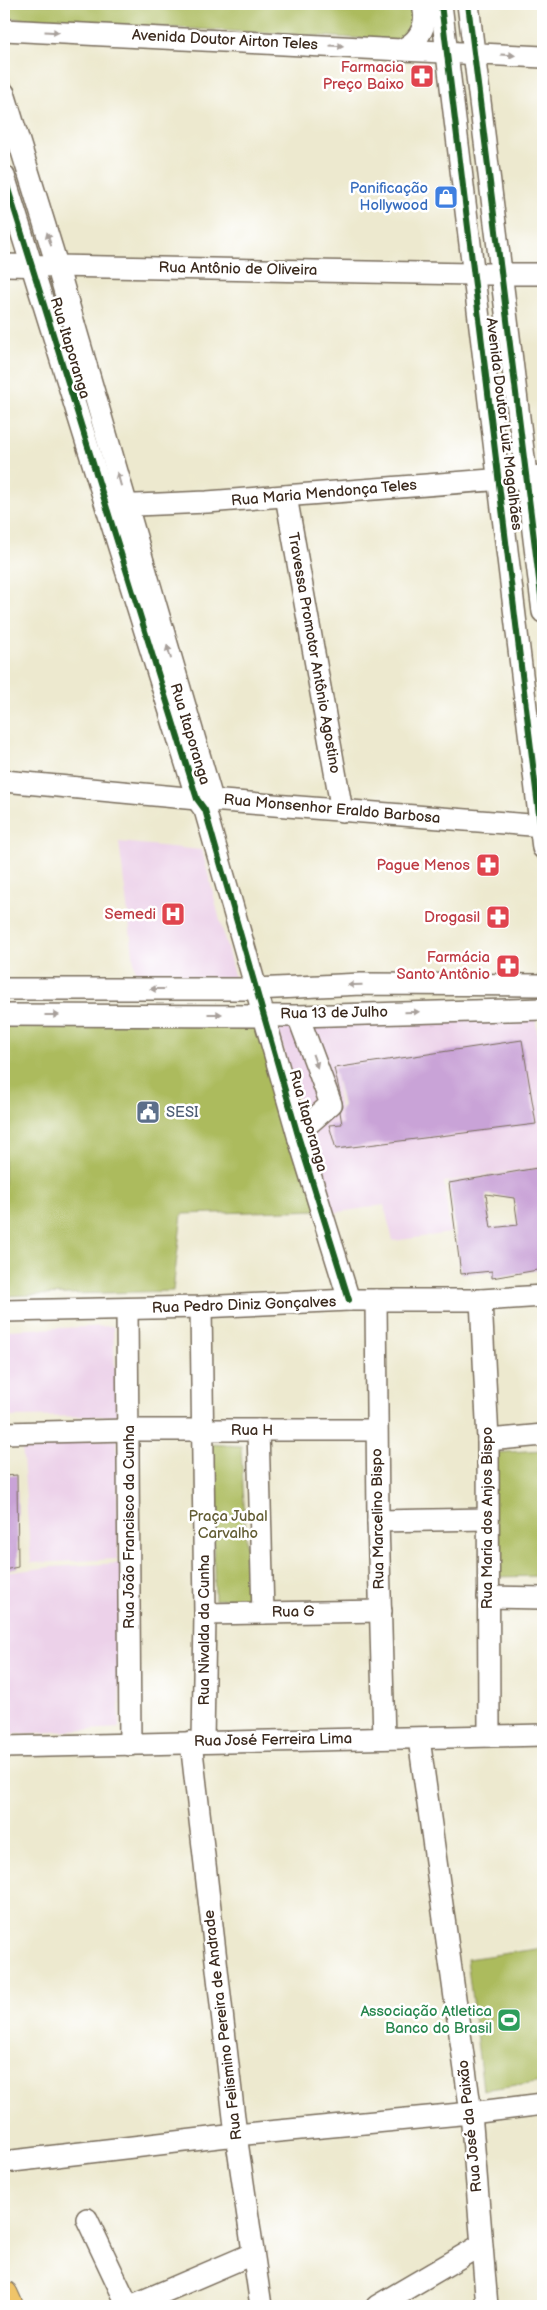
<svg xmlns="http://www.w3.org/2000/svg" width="547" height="2310" viewBox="0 0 547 2310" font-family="'Balsamiq Sans',sans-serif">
  <rect width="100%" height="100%" fill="#fff"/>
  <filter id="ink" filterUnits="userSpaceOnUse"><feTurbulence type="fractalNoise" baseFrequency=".02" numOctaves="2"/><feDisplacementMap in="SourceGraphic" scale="10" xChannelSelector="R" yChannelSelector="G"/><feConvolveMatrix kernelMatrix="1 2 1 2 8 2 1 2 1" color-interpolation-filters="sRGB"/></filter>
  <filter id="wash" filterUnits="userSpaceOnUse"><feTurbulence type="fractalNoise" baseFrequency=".0096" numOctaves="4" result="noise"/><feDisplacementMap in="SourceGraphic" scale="20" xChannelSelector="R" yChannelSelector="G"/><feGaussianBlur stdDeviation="1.12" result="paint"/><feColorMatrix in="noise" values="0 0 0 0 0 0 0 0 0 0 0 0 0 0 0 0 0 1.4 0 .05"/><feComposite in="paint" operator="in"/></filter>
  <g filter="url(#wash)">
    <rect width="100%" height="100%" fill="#ede9cf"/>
    <g fill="#ecd1e9" fill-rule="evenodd">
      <polygon points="119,842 202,850 235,979 136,978"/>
      <path d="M273,1015L535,1017L543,1071V1166L444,1182L450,1233L393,1241L384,1205L333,1213ZM522,1040L536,1124L336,1149L329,1125L342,1124L335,1068Z"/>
      <polygon points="113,1326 117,1416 4,1417 4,1330"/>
      <polygon points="117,1439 118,1559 31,1563 22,1444"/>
      <polygon points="122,1563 119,1728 4,1735 4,1573 51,1567"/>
    </g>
    <g fill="#acbb5d" stroke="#74723e">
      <polygon points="4,4 416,4 415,30 403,41 4,18"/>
      <polygon points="264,1014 321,1210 182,1214 173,1291 4,1296 4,1015"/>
      <polygon points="210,1444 241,1446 249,1597 215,1600"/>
      <polygon points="543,1450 543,1576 494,1577 491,1453"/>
      <polygon points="543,1948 543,2081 483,2090 467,1959"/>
    </g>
    <g id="blocks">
      <g fill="#c9a3d7" fill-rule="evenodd">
        <polygon points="522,1040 536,1124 336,1149 329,1125 342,1124 340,1112 343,1106 334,1068"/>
        <path d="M543,1167V1269L492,1278V1271L461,1274L449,1183ZM486,1194L514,1198L518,1225L491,1228Z"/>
        <polygon points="17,1475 18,1567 4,1570 4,1476"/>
      </g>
    </g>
  </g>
  <g filter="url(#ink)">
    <use href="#blocks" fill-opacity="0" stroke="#796d5c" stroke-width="1"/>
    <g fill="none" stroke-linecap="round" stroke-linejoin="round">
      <g stroke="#796d5c" stroke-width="24">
        <g id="minor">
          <polyline points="441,4 543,848"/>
          <polyline points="468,4 543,612"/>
          <polyline points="4,30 543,57"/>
          <path d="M403,49C421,40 428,24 423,4"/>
          <polyline points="4,93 57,265 212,799 205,810"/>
          <polyline points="4,176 197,799 205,810 299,1139 349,1300"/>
          <polyline points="4,265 472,274 543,274"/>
          <polyline points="286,496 342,811"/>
          <polyline points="113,506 207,502 543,476"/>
          <polyline points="4,781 197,799 543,826"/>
          <polyline points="4,989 255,989 361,984 543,985"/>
          <polyline points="4,1015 298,1016 543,1009"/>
          <polyline points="298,1016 331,1104 306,1126 299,1139"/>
          <polyline points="376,1300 378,1521 384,1738"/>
          <polyline points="481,1300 488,1440 489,1736"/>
          <polyline points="201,1307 205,1614 203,1742"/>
          <polyline points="127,1309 130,1745"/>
          <polyline points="4,1311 201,1307 349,1300 481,1300 543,1296"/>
          <polyline points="258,1430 263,1613"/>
          <polyline points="4,1433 128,1430 376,1430"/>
          <polyline points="488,1440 543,1435"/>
          <polyline points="378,1521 487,1519"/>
          <polyline points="488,1597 543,1598"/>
          <polyline points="205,1614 381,1611"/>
          <polyline points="419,1739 471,2113 487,2306"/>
          <polyline points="191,1742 236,2135 261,2306"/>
          <polyline points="4,1747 543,1735"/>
          <polyline points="4,2162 236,2135 471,2113 543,2104"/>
          <polyline points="87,2219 128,2306"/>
          <polyline points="131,2306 252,2254"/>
          <polyline points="377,2306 481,2245"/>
        </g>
      </g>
      <g stroke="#796d5c" stroke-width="30">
        <polyline id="major" points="4,2295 9,2306"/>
      </g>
      <use href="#minor" stroke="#fff" stroke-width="21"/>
      <use href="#major" stroke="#efc469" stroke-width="28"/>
      <g stroke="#fff" stroke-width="9">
        <g id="cycleway">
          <polyline points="441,4 543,848"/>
          <polyline points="468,4 543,612"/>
          <polyline points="4,176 197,799 205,810 299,1139 349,1300"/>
        </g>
      </g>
      <use href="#cycleway" stroke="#1b5e20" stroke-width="6"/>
    </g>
    <defs><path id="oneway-solid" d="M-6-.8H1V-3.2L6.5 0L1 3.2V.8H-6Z" transform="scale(1.25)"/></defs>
    <g fill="#a79f9a">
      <use href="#oneway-solid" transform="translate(52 32) rotate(3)"/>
      <use href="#oneway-solid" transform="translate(337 46) rotate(3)"/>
      <use href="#oneway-solid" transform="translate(508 55) rotate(4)"/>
      <use href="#oneway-solid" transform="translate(49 239) rotate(-107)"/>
      <use href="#oneway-solid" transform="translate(119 479) rotate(-106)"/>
      <use href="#oneway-solid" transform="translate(169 652) rotate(-106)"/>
      <use href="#oneway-solid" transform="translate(355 985) rotate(178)"/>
      <use href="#oneway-solid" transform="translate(157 989) rotate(180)"/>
      <use href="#oneway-solid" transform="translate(412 1012) rotate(-1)"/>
      <use href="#oneway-solid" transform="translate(215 1014)"/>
      <use href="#oneway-solid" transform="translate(52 1015)"/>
      <use href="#oneway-solid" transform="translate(315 1061) rotate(70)"/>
    </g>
  </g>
  <defs>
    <g id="pharmacy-square" transform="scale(1.25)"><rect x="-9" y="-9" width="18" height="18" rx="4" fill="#e0444e" stroke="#fff"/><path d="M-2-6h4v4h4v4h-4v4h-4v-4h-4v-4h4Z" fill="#fff"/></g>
    <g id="shop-square" transform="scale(1.25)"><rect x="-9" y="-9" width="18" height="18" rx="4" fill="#3f7fe0" stroke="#fff"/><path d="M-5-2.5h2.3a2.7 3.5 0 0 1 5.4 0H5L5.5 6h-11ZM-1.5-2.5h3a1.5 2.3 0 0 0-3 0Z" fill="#fff"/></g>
    <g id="hospital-square" transform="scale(1.25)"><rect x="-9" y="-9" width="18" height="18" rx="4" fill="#e0444e" stroke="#fff"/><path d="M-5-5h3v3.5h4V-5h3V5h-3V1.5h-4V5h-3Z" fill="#fff"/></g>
    <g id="civic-square" transform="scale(1.25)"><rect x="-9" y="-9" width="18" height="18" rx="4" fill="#5c6f8a" stroke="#fff"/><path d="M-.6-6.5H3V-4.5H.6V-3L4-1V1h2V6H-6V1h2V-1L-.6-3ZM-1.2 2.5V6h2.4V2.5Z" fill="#fff"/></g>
    <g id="stadium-square" transform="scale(1.25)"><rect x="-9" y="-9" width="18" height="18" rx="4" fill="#2e9e5b" stroke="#fff"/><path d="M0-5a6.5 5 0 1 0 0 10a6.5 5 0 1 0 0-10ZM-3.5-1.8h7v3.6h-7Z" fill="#fff"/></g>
  </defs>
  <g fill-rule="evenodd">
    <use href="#pharmacy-square" x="422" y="76"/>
    <use href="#shop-square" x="446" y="197"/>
    <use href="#pharmacy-square" x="488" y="865"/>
    <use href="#hospital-square" x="173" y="914"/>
    <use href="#pharmacy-square" x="498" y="917"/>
    <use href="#pharmacy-square" x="508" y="966"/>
    <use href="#civic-square" x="148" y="1112"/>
    <use href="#stadium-square" x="509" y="2020"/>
  </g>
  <g text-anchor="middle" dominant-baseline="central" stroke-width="5" stroke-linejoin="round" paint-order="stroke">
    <g font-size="15" fill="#3b2a1e" stroke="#fff">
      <text transform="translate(225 40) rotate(3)">Avenida Doutor Airton Teles</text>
      <text transform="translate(238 269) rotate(1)">Rua Antônio de Oliveira</text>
      <text transform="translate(70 348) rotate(73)">Rua Itaporanga</text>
      <text transform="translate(504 424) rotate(83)">Avenida Doutor Luiz Magalhães</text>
      <text transform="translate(324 493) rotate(-5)">Rua Maria Mendonça Teles</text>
      <text transform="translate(314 653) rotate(80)">Travessa Promotor Antônio Agostino</text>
      <text transform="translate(190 734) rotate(73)">Rua Itaporanga</text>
      <text transform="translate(332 809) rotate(5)">Rua Monsenhor Eraldo Barbosa</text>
      <text transform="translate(334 1013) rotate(-1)">Rua 13 de Julho</text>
      <text transform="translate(308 1121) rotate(74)">Rua Itaporanga</text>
      <text transform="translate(244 1305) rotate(-2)">Rua Pedro Diniz Gonçalves</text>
      <text x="252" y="1430">Rua H</text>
      <text transform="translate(487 1518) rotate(-90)">Rua Maria dos Anjos Bispo</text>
      <text transform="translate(378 1519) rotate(-91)">Rua Marcelino Bispo</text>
      <text transform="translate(129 1527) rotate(-90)">Rua João Francisco da Cunha</text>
      <text transform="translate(293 1612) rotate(-1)">Rua G</text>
      <text transform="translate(204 1630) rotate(-90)">Rua Nivalda da Cunha</text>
      <text transform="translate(273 1740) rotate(-1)">Rua José Ferreira Lima</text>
      <text transform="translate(223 2025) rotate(-97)">Rua Felismino Pereira de Andrade</text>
      <text transform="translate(470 2126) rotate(-96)">Rua José da Paixão</text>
    </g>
    <g font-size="15" fill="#be3a42" stroke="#fff" text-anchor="end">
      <text x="404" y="67">Farmacia<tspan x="404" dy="17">Preço Baixo</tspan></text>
      <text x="470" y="865">Pague Menos</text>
      <text x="156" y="914">Semedi</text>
      <text x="480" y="917">Drogasil</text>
      <text x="490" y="957">Farmácia<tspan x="490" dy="17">Santo Antônio</tspan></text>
    </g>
    <g font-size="15" fill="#366cbe" stroke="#fff" text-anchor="end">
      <text x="428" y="188">Panificação<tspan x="428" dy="17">Hollywood</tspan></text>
    </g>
    <g font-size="15" fill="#4e5e75" stroke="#fff" text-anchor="start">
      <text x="166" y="1112">SESI</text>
    </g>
    <g font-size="15" fill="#635d34" stroke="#fff">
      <text x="228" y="1516">Praça Jubal<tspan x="228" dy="17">Carvalho</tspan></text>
    </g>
    <g font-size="15" fill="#27864d" stroke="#fff" text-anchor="end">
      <text x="492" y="2011">Associação Atletica<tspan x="492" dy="17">Banco do Brasil</tspan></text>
    </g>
  </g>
  <rect width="547" height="2310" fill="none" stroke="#fff" stroke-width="20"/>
</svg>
